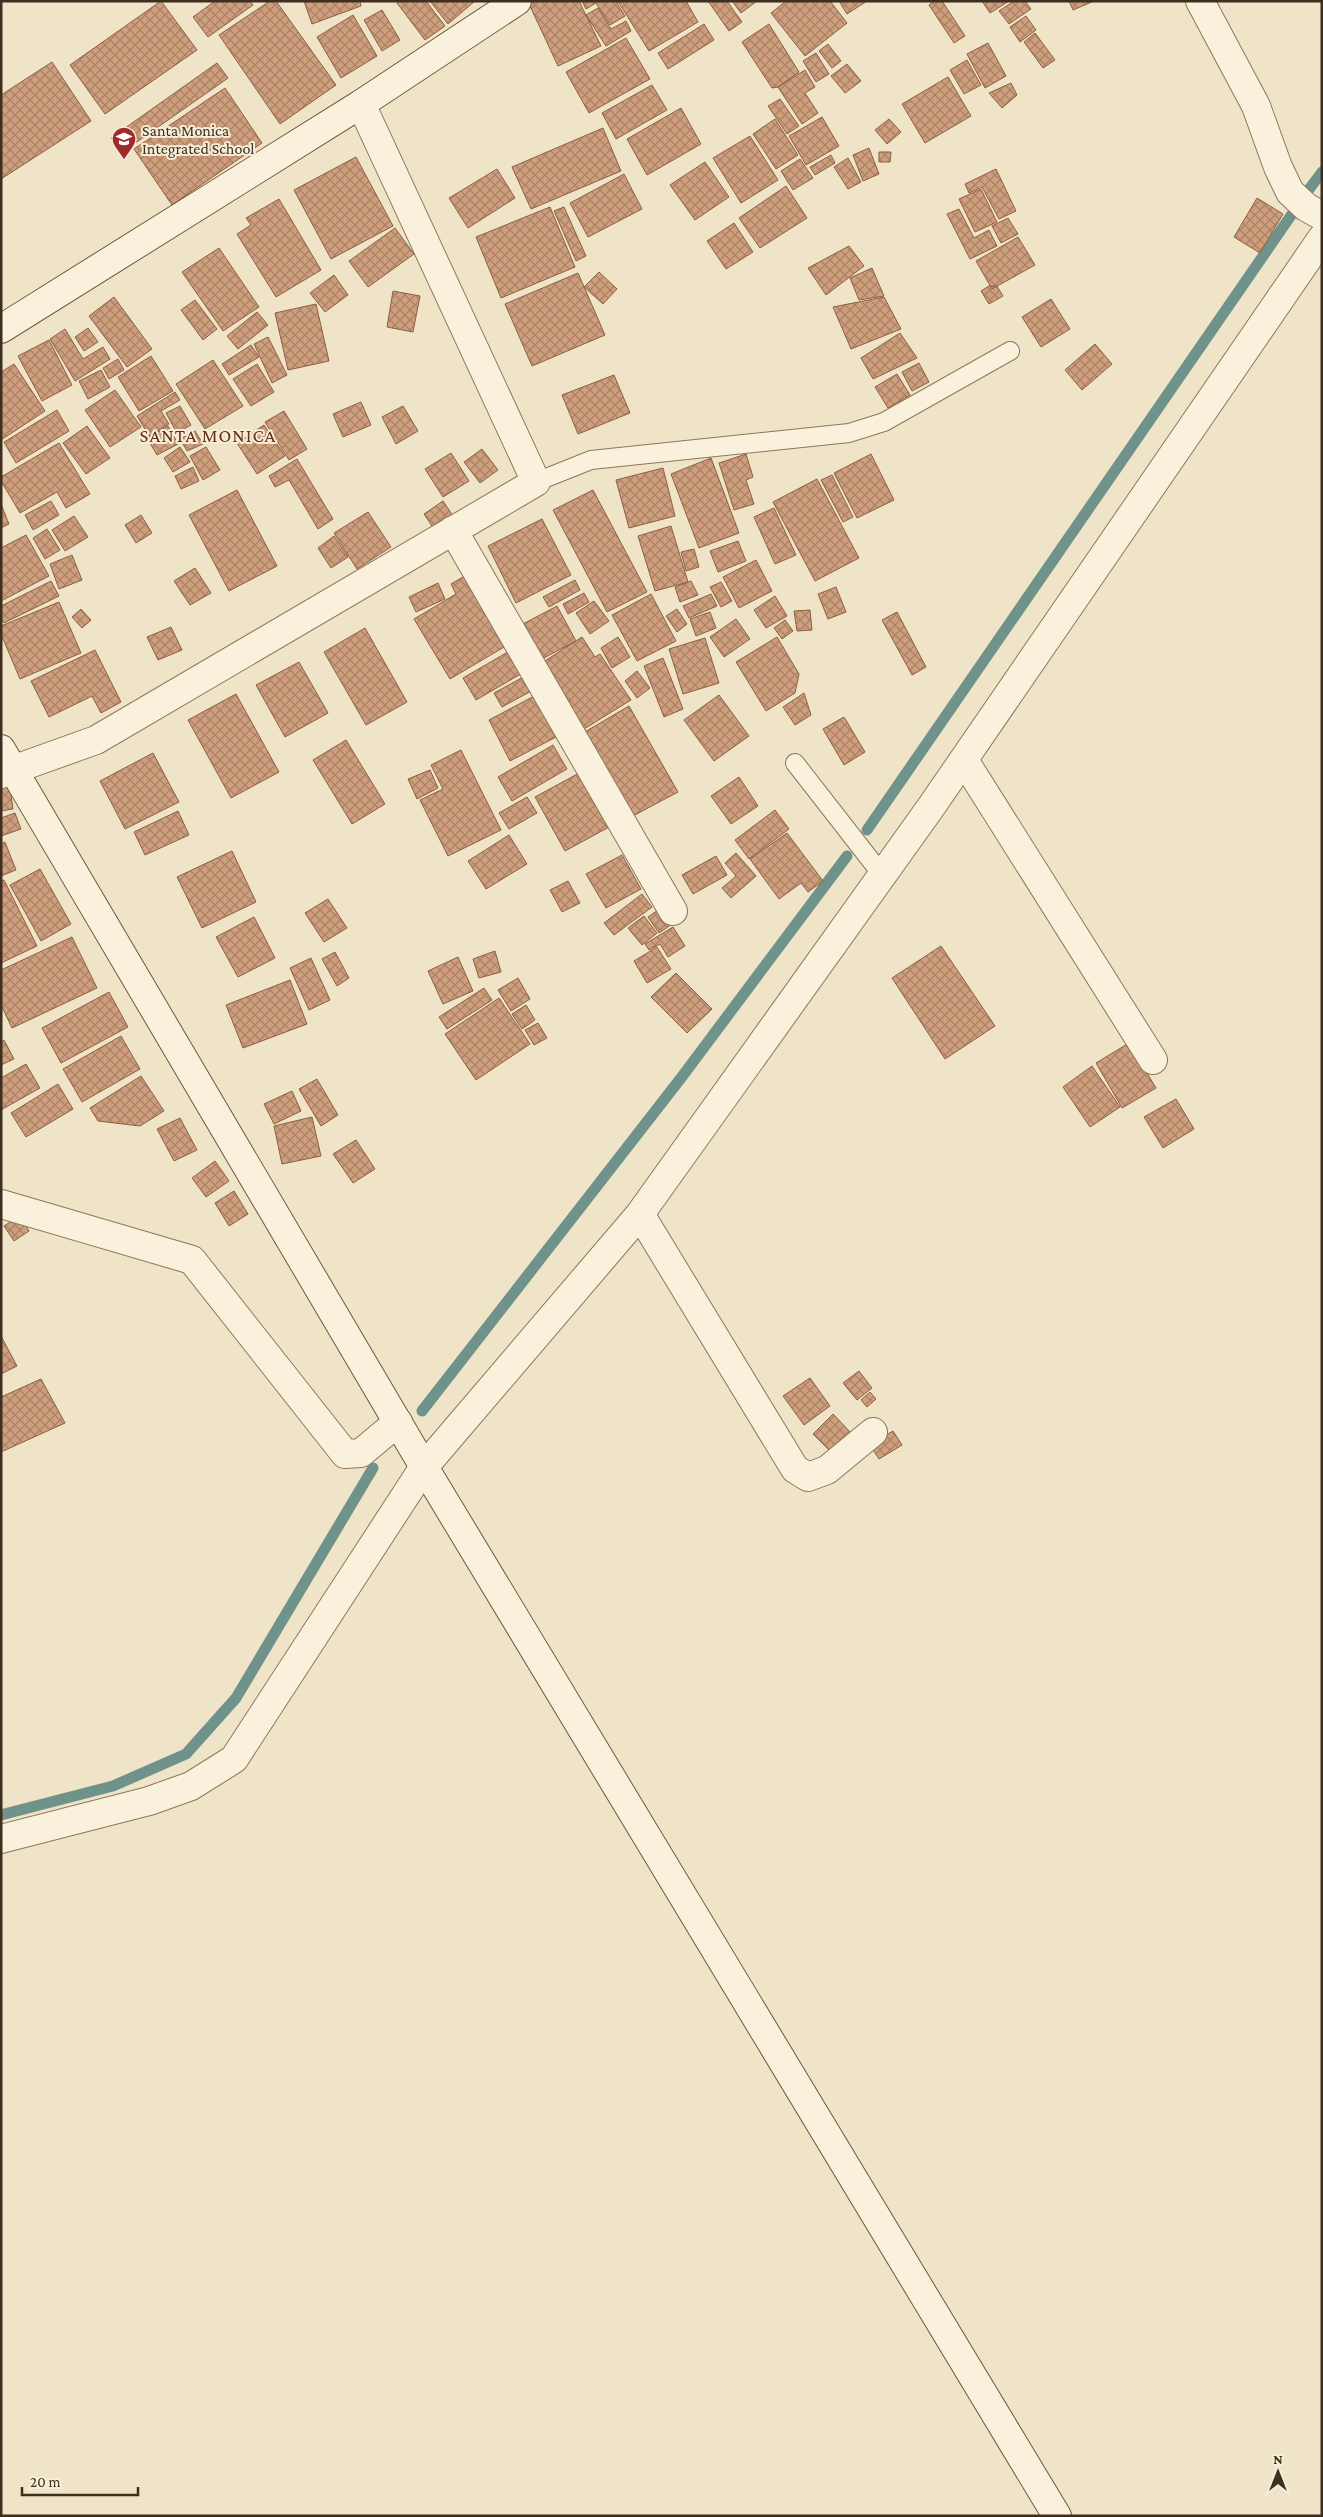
<svg xmlns="http://www.w3.org/2000/svg" width="1323" height="2517" font-family="'Crimson Pro',serif">
<style>
.lines{fill:none;stroke-linecap:round;stroke-linejoin:round}
.stream{stroke:#6f938a;stroke-width:11}
.building{fill:url(#building-cross-hatch);stroke:#8d5f41}
.service-casing{stroke:#8d765c;stroke-width:20}
.minor-casing{stroke:#8d765c;stroke-width:30}
.secondary-casing{stroke:#6f573f;stroke-width:30}
.service{stroke:#faf1dc;stroke-width:18}
.minor{stroke:#faf1dc;stroke-width:28}
.secondary{stroke:#faf1dc;stroke-width:28}
.labels{text-anchor:middle;dominant-baseline:central;stroke-width:4;stroke-linejoin:round;paint-order:stroke}
.poi-label{font-size:16px;fill:#3d2e20;stroke:#f7eed8;text-anchor:start}
.quarter-label{font-size:19px;letter-spacing:1px;fill:#6b2e1e;stroke:#f7eed8}
</style>
<defs>
<pattern id="building-cross-hatch" width="8" height="8" patternUnits="userSpaceOnUse" patternTransform="scale(1.25)"><rect width="8" height="8" fill="#cf9f7d"/><path d="M0 0l8 8M0 8l8-8" fill="none" stroke="#a98266"/></pattern>
</defs>
<rect width="100%" height="100%" fill="#f0e4c8"/>
<g class="lines">
<!-- stream -->
<path class="stream" d="M1307 192 1322 172
M867 830 1292 214
M422 1411 681 1078 847 856
M1 1815 113 1786 186 1754 236 1698 373 1468"/>
</g>
<!-- building -->
<path class="building" d="M161 1 197 50 105 114 70 65Z
M215 1H250L253 5 208 37 193 17Z
M270 1H276L336 85 280 124 219 35Z
M304 1H360L361 6 312 24Z
M400 1H426L445 26 425 40 397 3Z
M430 1H475L448 24Z
M535 1H579L601 46 558 66 529 4Z
M582 1H620L617 3 625 16 610 25 596 3 586 9Z
M622 1H686L698 22 649 51 619 3Z
M708 1H727L742 22 729 31Z
M732 1H757L741 13Z
M786 1H830L847 23 805 56 771 13Z
M839 1H867L847 14Z
M934 1H942L965 36 954 43 929 5Z
M982 1H1009L990 13Z
M1014 1H1025L1031 9 1009 24 999 11Z
M1069 1H1094L1073 10Z
M598 8 611 29 626 21 631 31 606 46 586 15Z
M382 10 400 40 382 51 364 20Z
M353 15 377 56 341 78 317 37Z
M1026 16 1036 30 1020 42 1010 27Z
M704 24 714 40 668 69 658 53Z
M769 24 799 72 778 87 772 88 742 42Z
M1035 33 1055 60 1043 68 1024 42Z
M626 38 650 79 589 113 566 72Z
M988 43 1006 76 985 88 967 54Z
M828 44 841 61 832 68 819 51Z
M816 53 829 74 816 82 803 61Z
M967 60 981 85 964 94 950 70Z
M52 62 91 121 1 179V95Z
M217 63 228 78 121 153 111 138Z
M847 64 861 81 845 93 831 76Z
M805 70 815 87 805 93 818 113 802 124 778 87Z
M948 77 971 116 925 143 902 104Z
M1011 83 1017 95 1002 108 989 93Z
M652 85 667 110 616 139 602 113Z
M225 88 262 143 172 205 134 149Z
M780 99 799 126 787 134 768 106Z
M681 108 701 144 647 175 627 139Z
M822 117 839 146 806 165 789 136Z
M775 119 798 155 776 169 753 134Z
M889 119 901 132 887 144 875 130Z
M603 128 621 171 531 209 512 167Z
M750 136 778 180 741 203 713 158Z
M869 148 879 174 863 181 853 155Z
M879 152H891L890 162H879Z
M831 155 835 163 815 175 810 167Z
M356 157 393 226 331 259 294 190Z
M848 158 861 182 848 189 834 167Z
M800 159 813 178 793 190 781 171Z
M705 162 729 197 695 220 670 185Z
M497 169 515 198 468 228 449 198Z
M996 169 1016 211 999 219 982 187 969 193 965 184Z
M624 174 642 209 588 237 570 203Z
M786 186 807 218 760 248 739 218Z
M981 189 997 222 975 232 959 199Z
M1257 198 1283 214 1260 253 1234 237Z
M279 199 321 270 276 297 237 234 251 225 246 218Z
M550 207 575 267 501 298 476 237Z
M564 207 586 256 576 261 554 211Z
M959 209 974 238 989 230 997 246 970 259 947 214Z
M1008 218 1018 234 1001 243 992 226Z
M734 223 753 252 726 269 707 241Z
M395 228 414 254 368 287 349 261Z
M1018 237 1035 265 992 289 976 261Z
M849 246 864 266 826 295 808 268Z
M219 248 259 307 223 331 182 272Z
M872 268 884 296 859 300 850 278Z
M599 272 617 289 603 304 584 287Z
M578 273 605 335 532 366 505 304Z
M334 275 348 295 325 312 310 293Z
M989 286H997L1003 296 989 304 981 291Z
M393 291 420 296 413 332 387 327Z
M114 297 152 349 127 367 89 316Z
M884 297 901 329 851 349 833 307Z
M1051 299 1070 329 1041 347 1022 317Z
M195 300 217 329 203 340 181 310Z
M316 304 329 361 288 370 275 313Z
M257 312 268 325 238 349 227 336Z
M88 328 98 342 84 351 75 337Z
M65 329 83 359 103 347 110 359 75 381 50 339Z
M900 333 917 358 873 379 861 358Z
M268 337 287 375 272 383 254 344Z
M49 340 72 385 42 401 18 356Z
M1095 344 1112 364 1082 390 1065 370Z
M251 345 259 357 229 375 222 364Z
M151 356 173 391 139 411 118 377Z
M118 359 124 370 109 379 103 368Z
M213 360 243 406 205 429 176 384Z
M919 363 929 382 912 391 902 372Z
M14 364 45 411 1 440V372Z
M257 364 274 392 251 406 233 379Z
M101 370 110 387 88 399 79 381Z
M897 374 910 395 888 408 875 387Z
M614 375 630 413 578 434 562 395Z
M115 390 141 427 110 447 85 410Z
M175 392 180 400 161 411 169 424 149 436 137 416Z
M361 402 371 425 343 437 333 414Z
M180 406 191 425 177 433 166 413Z
M403 406 418 431 396 444 382 417Z
M57 410 69 431 16 463 4 442Z
M284 411 307 449 289 460 265 422Z
M264 425 285 456 257 474 237 443Z
M87 426 110 458 86 474 63 443Z
M168 426 178 444 157 455 147 438Z
M195 431 203 444 187 451 180 439Z
M59 443 90 494 66 508 57 492 20 513 1 481V477Z
M180 447 190 462 173 472 164 458Z
M206 447 220 470 203 480 190 456Z
M482 449 498 470 480 483 464 462Z
M451 453 469 481 443 497 425 469Z
M746 454 753 477 746 480 754 504 734 510 719 463Z
M871 454 894 500 857 518 834 473Z
M711 458 739 533 699 548 671 474Z
M297 459 333 519 318 529 289 480 275 487 269 476Z
M193 467 199 481 181 489 175 476Z
M663 468 675 516 629 528 616 480Z
M832 475 853 517 843 522 821 480Z
M817 479 859 558 815 581 773 502Z
M237 490 277 566 229 591 189 515Z
M593 490 647 592 607 612 553 510Z
M51 501 59 515 33 530 25 515Z
M443 501 453 516 434 529 424 514Z
M1 504 9 524 1 528Z
M774 508 796 555 775 564 754 517Z
M368 512 391 547 357 569 334 533Z
M141 515 152 533 136 543 125 525Z
M74 516 88 537 65 551 52 530Z
M542 519 571 575 516 603 488 546Z
M671 526 688 582 655 591 638 536Z
M47 529 60 550 45 559 33 538Z
M26 535 49 576 1 601V548Z
M334 536 348 557 331 568 318 548Z
M738 541 746 561 718 572 710 551Z
M694 549 699 567 686 571 681 552Z
M72 555 82 580 59 589 50 564Z
M756 560 772 591 739 608 723 577Z
M195 568 211 593 190 605 174 581Z
M470 573 511 643 450 679 414 619 456 594 451 584Z
M575 580 580 590 549 607 543 597Z
M51 581 59 596 4 623 1 617V606Z
M691 581 698 595 680 602 675 587Z
M721 582 732 601 721 607 710 587Z
M438 583 445 599 416 612 409 597Z
M836 587 846 612 828 619 818 594Z
M584 593 589 602 568 614 563 604Z
M651 594 676 641 637 661 612 615Z
M711 594 717 606 689 618 683 606Z
M775 596 787 616 766 628 754 610Z
M594 601 609 621 590 634 576 613Z
M59 602 81 653 20 679 1 634V626Z
M557 606 576 641 542 659 523 624Z
M81 609 91 620 82 628 72 617Z
M677 609 687 624 677 632 666 616Z
M810 610 812 630 797 631 794 611Z
M710 612 716 628 696 636 690 619Z
M897 612 926 667 912 675 882 620Z
M736 619 750 639 724 657 710 637Z
M785 620 793 631 782 639 774 628Z
M171 627 182 650 158 660 147 637Z
M365 628 407 702 366 725 324 652Z
M582 637 595 657 600 654 631 700 576 734 534 668Z
M618 637 630 657 612 668 601 648Z
M777 637 799 674 795 693 766 711 736 662Z
M705 638 719 683 683 694 669 649Z
M513 649 526 671 476 700 463 678Z
M95 650 121 702 101 713 92 696 49 717 31 681Z
M663 658 683 709 664 717 644 666Z
M299 662 328 713 285 737 256 685Z
M637 671 650 688 637 698 625 681Z
M527 675 535 689 502 707 494 693Z
M804 693 811 715 795 725 783 707Z
M236 694 279 772 231 798 188 720Z
M538 694 560 735 510 761 489 720Z
M719 695 749 736 714 761 684 720Z
M629 706 678 792 631 817 583 733Z
M844 717 865 752 844 765 823 729Z
M346 740 385 804 352 824 313 760Z
M553 745 567 769 512 801 498 777Z
M461 750 501 830 448 856 420 800 443 789 431 765Z
M153 753 179 802 125 829 100 781Z
M430 770 438 788 417 799 408 779Z
M581 772 611 826 565 851 535 797Z
M739 777 758 806 731 824 711 796Z
M9 781 13 809 1 811V783Z
M527 797 537 813 509 829 499 813Z
M775 810 789 829 749 859 735 840Z
M178 811 189 835 145 855 134 832Z
M15 813 21 829 1 836V818Z
M787 833 823 881 808 892 801 883 779 899 750 859Z
M509 835 527 864 486 889 468 861Z
M5 842 16 870 1 876V844Z
M232 851 256 902 202 928 177 877Z
M736 853 756 876 731 898 722 888 736 876 725 863Z
M622 855 641 889 606 908 586 874Z
M716 856 727 875 693 894 682 875Z
M40 869 71 924 41 941 10 885Z
M4 880 37 946 1 963V881Z
M568 881 580 903 562 912 550 890Z
M642 894 652 907 614 935 604 923Z
M328 899 347 928 324 942 305 913Z
M661 908 672 924 659 933 648 917Z
M644 916 657 933 642 945 628 928Z
M254 917 275 958 238 977 216 937Z
M673 927 685 946 668 957 660 944 649 950 645 944Z
M72 937 97 988 12 1028 1 1005V970Z
M941 946 995 1026 945 1059 892 978Z
M657 947 671 969 647 983 634 961Z
M495 951 501 972 479 978 473 959Z
M335 952 349 978 337 986 322 959Z
M458 957 473 991 443 1004 428 971Z
M311 958 330 1000 309 1010 290 968Z
M676 973 712 1009 687 1033 651 997Z
M518 978 530 999 511 1011 498 990Z
M290 980 307 1024 243 1048 226 1005Z
M484 988 492 1000 447 1029 439 1017Z
M109 992 128 1027 61 1063 42 1028Z
M499 998 530 1044 476 1080 445 1034Z
M526 1005 535 1020 522 1029 512 1014Z
M538 1023 547 1038 534 1045 525 1030Z
M121 1036 140 1069 82 1102 63 1069Z
M4 1040 14 1059 1 1065V1042Z
M1129 1043 1156 1088 1122 1108 1096 1063Z
M26 1064 40 1088 1 1110V1078Z
M1092 1066 1120 1107 1090 1127 1063 1087Z
M141 1076 164 1111 140 1126 98 1121 90 1108Z
M317 1079 338 1115 321 1126 299 1089Z
M58 1084 73 1109 26 1137 11 1113Z
M292 1091 301 1111 274 1124 264 1104Z
M1176 1099 1194 1129 1163 1148 1144 1117Z
M312 1117 321 1156 282 1164 274 1126Z
M180 1118 197 1150 174 1161 157 1129Z
M356 1140 375 1169 353 1183 333 1154Z
M215 1161 229 1181 206 1197 192 1178Z
M234 1191 248 1214 229 1226 215 1203Z
M20 1216 29 1231 14 1241 4 1226Z
M1 1336 17 1366 1 1374Z
M859 1371 872 1388 857 1400 843 1383Z
M810 1378 830 1406 804 1425 783 1396Z
M41 1379 65 1423 1 1452V1397Z
M870 1392 876 1399 867 1407 861 1400Z
M833 1414 853 1435 833 1454 813 1434Z
M893 1431 902 1445 879 1459 870 1445Z"/>
<g class="lines">
<defs>
<path id="service" d="M536 482 591 460 849 433 884 422 1010 351
M795 763 883 876"/>
<path id="minor" d="M1200 1 1256 106 1278 167 1290 192 1306 207 1322 216
M453 530 673 911
M964 760 1153 1060
M1 774 96 740 536 482 361 104
M1 1204 192 1260 345 1454 361 1453 398 1422
M640 1214 795 1469 808 1477 827 1470 873 1432
M1 1839 149 1801 191 1786 234 1759 424 1467 640 1214 931 807 1322 238"/>
<path id="secondary" d="M1 329 361 104 517 1
M1 749 424 1467 1057 2516"/>
</defs>
<!-- service casing -->
<use href="#service" class="service-casing"/>
<!-- minor casing -->
<use href="#minor" class="minor-casing"/>
<!-- secondary casing -->
<use href="#secondary" class="secondary-casing"/>
<!-- service -->
<use href="#service" class="service"/>
<!-- minor -->
<use href="#minor" class="minor"/>
<!-- secondary -->
<use href="#secondary" class="secondary"/>
</g>
<!-- icons -->
<defs>
<symbol id="school-pin" viewBox="-11 -11 22 30"><path d="M0 17L-7.5 6A9.5 9.5 0 1 1 7.5 6Z" fill="#9e2a2b" stroke="#f7eed8"/><path d="M0-5L7-2L0 1L-7-2ZM-4 1L0 2.5L4 1V4Q0 6-4 4Z" fill="#fff"/></symbol>
</defs>
<g fill-rule="evenodd">
<use href="#school-pin" x="110" y="125" width="28" height="38"/>
</g>
<g class="labels">
<!-- poi labels -->
<g class="poi-label">
<text x="142" y="130">Santa Monica<tspan x="142" dy="18">Integrated School</tspan></text>
</g>
<!-- quarter labels -->
<g class="quarter-label">
<text x="208" y="435">SANTA MONICA</text>
</g>
</g>
<!-- border -->
<rect width="1323" height="2517" fill="none" stroke="#3d2e20" stroke-width="5"/>
<!-- north arrow -->
<g transform="translate(1278 2472)" stroke="#f7eed8" stroke-width="4" paint-order="stroke">
<path d="M0-4L9 19L0 12L-9 19Z" fill="#3d2e20"/>
<text y="-8" font-size="14" font-weight="bold" text-anchor="middle" fill="#3d2e20">N</text>
</g>
<!-- scale -->
<path d="M22 2487v8h116v-8" fill="none" stroke="#3d2e20" stroke-width="2.5"/>
<text x="30" y="2487" font-size="15" fill="#3d2e20" stroke="#f7eed8" stroke-width="4" paint-order="stroke">20 m</text>
</svg>
